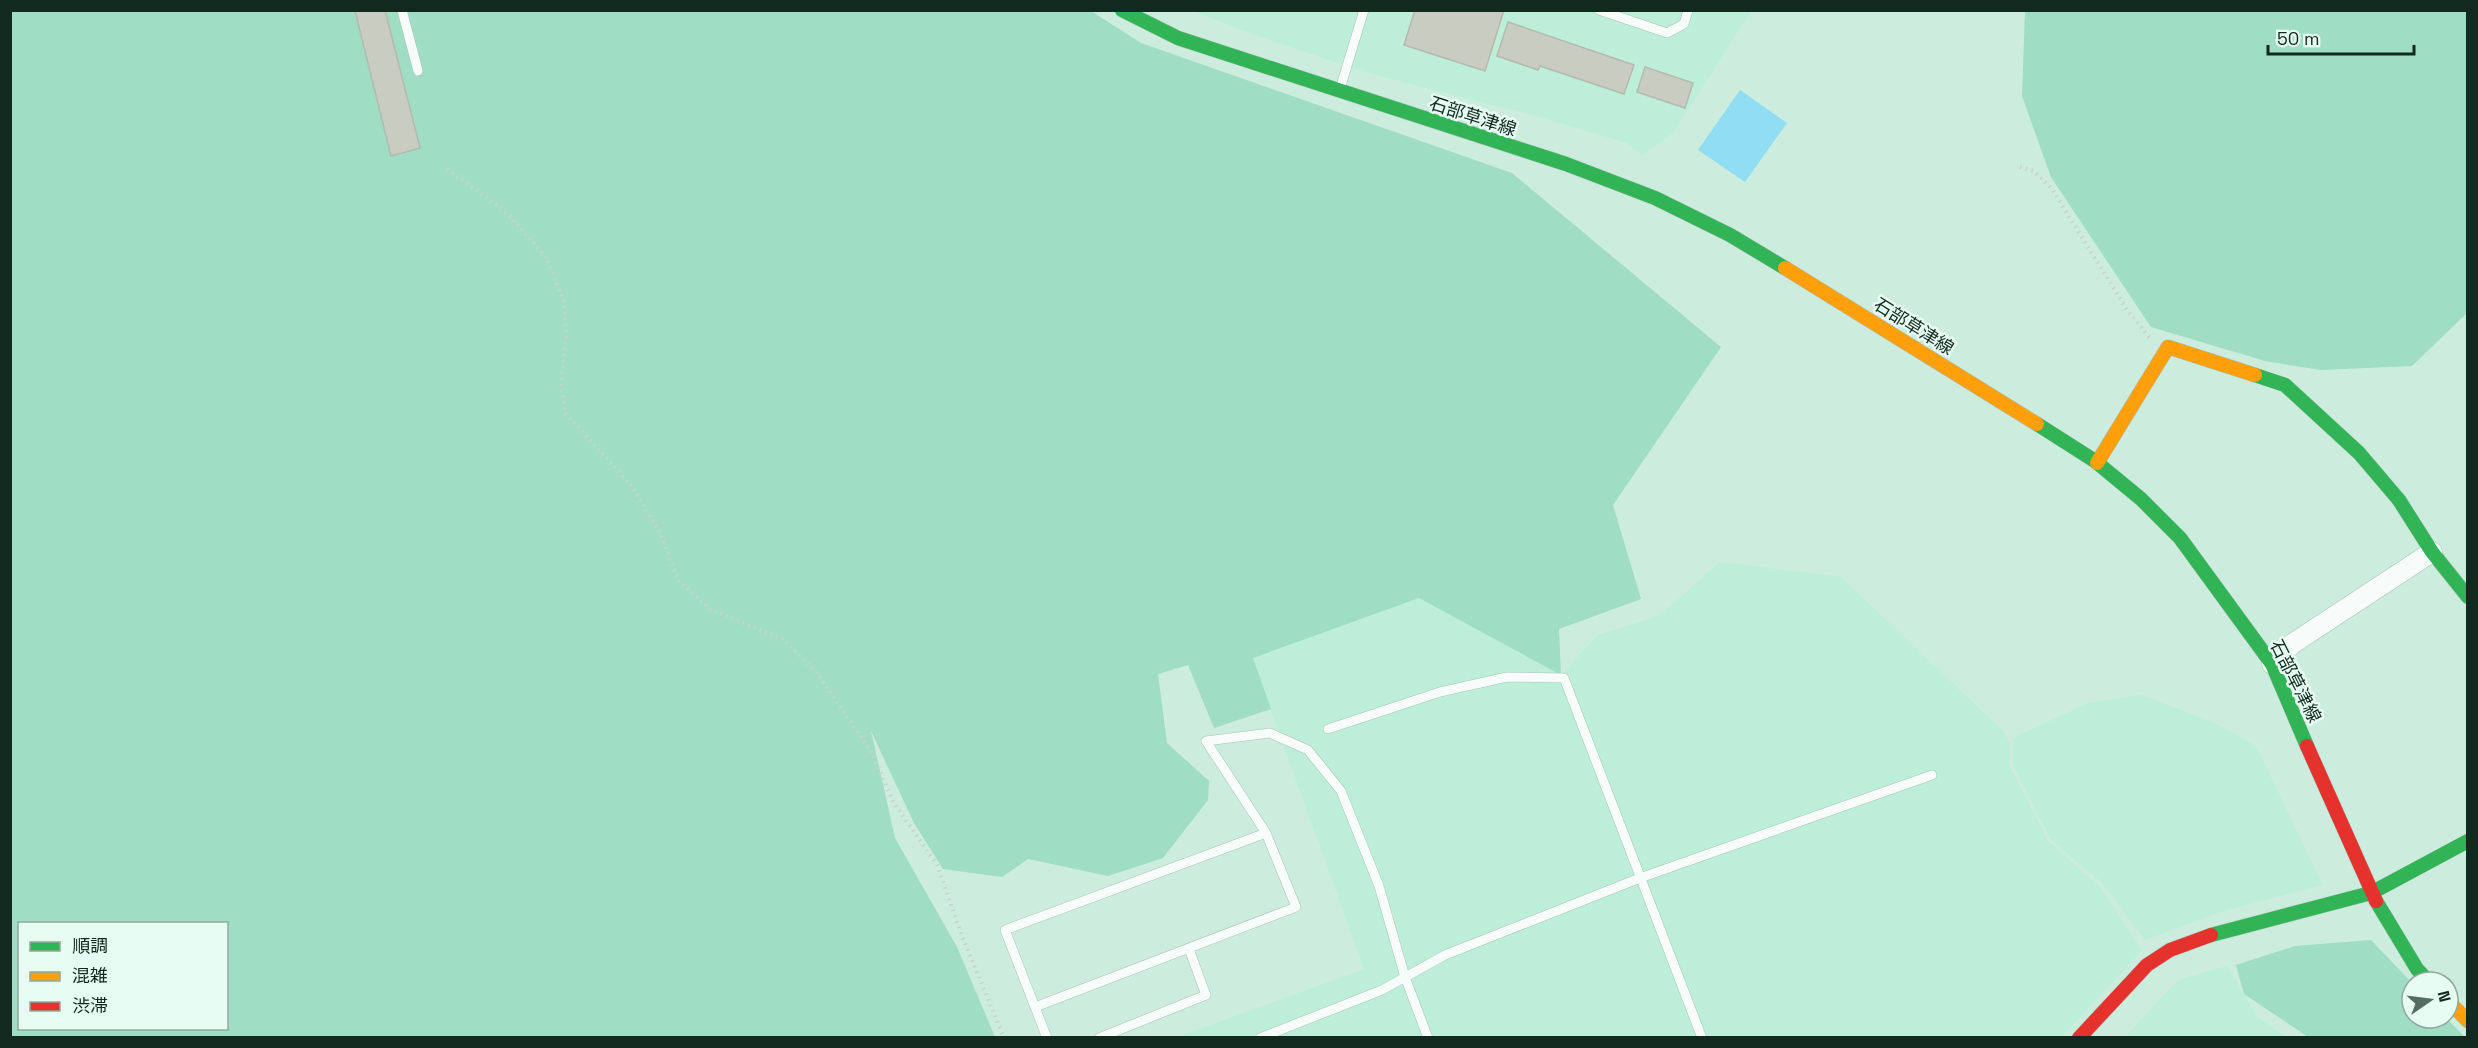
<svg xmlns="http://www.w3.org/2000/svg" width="2478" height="1048" font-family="'Space Grotesk','Noto Sans JP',sans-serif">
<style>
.built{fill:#bceed8}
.green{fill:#9fddc4;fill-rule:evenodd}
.water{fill:#91ddf4}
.building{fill:#c8ccc1;stroke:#b5bab0;stroke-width:1.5}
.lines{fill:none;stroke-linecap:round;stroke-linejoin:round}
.lane-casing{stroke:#aac3b9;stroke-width:10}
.street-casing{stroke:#aac3b9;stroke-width:21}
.fast-casing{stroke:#aac3b9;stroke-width:15}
.slow-casing{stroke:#aac3b9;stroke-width:15}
.jam-casing{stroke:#aac3b9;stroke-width:15}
.path{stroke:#c9d2ce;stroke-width:4;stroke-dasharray:1.5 4.5;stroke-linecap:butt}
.lane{stroke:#f7fcfa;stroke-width:9}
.street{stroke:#f7fcfa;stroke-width:20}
.fast{stroke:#30b455;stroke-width:14}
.slow{stroke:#ff9f0a;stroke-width:14}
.jam{stroke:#e5322d;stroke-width:14}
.labels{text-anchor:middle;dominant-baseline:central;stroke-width:5;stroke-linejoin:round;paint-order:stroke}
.street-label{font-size:18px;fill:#122920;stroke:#e7fdf3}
</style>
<rect width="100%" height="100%" fill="#ccecde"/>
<!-- built -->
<path class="built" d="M1193 11H1751L1673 133 1642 155 1627 143 1536 116 1365 72 1261 37Z
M1720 562 1841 577 2004 732 2010 743 2009 765 2048 841 2101 888 2142 951 2061 1037 1175 1038 1364 969 1252 658 1419 598 1561 675 1598 635 1659 616Z
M2142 695 2215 723 2256 746 2323 885 2223 911 2145 940 2102 883 2051 840 2013 765V738L2088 703Z
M2227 966 2256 1016 2286 1037H2125L2178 980Z"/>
<!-- green -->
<path class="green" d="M10 11H1091L1141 43 1512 173 1721 347 1613 505 1641 599 1559 629 1561 675 1419 598 1253 658 1271 709 1214 728 1188 665 1158 674 1167 743 1209 781 1208 800 1163 858 1108 876 1028 859 1002 877 943 869 914 823 871 731 895 838 957 947 995 1037H11ZM20 924H226V1028H20Z
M2025 11H2467V313L2412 366 2320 370 2265 361 2151 327 2051 177 2022 96Z
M2371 940 2412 983V1018H2446L2465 1037H2308L2244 994 2236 965 2295 946Z"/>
<!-- water -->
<path class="water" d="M1740 90 1787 123 1745 182 1698 150Z"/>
<!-- building -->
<path class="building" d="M385 10 420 148 391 156 355 11Z
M1415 10H1504L1485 71 1404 45Z
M1508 22 1634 65 1624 94 1540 66 1538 70 1497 56Z
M1645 67 1693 83 1685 108 1637 92Z"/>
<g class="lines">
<defs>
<path id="lane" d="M402 10 418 71
M1599 10 1667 33 1684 24 1688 10
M1340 89 1364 10
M1328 729 1440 692 1507 677 1564 678 1702 1038
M1035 1007 1296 907 1266 833 1206 741 1270 733 1308 750 1341 791 1379 886 1405 977 1428 1038
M1047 1038 1005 930 1266 833
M1099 1038 1206 995 1189 949
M1260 1038 1382 990 1445 955 1640 878 1932 775"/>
<path id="street" d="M2272 664 2292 644 2432 552"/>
<path id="fast" d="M1122 10 1178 38 1566 164 1655 198 1730 235 1785 268
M2255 375 2285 385 2359 453 2399 500 2432 552 2468 597
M2037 424 2095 461 2141 499 2180 538 2272 664 2307 746
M2376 901 2417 969 2429 982
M2211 935 2371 893 2468 841"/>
<path id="slow" d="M1785 268 2037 424
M2097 463 2168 347 2255 375
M2448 1001 2468 1021"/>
<path id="jam" d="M2307 746 2376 901
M2079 1038 2147 965 2170 950 2211 935"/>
</defs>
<!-- lane casing -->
<use href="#lane" class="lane-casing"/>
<!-- street casing -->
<use href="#street" class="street-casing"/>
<!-- fast casing -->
<use href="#fast" class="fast-casing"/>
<!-- slow casing -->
<use href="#slow" class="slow-casing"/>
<!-- jam casing -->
<use href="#jam" class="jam-casing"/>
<!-- path -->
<path class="path" d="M2020 167 2034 171 2052 189 2127 310 2150 338
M447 169 507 213 547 258 564 302 566 337 561 387 566 414 631 485 660 533 678 580 710 609 784 640 817 673 872 753 894 803 937 865 963 938 1004 1038"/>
<!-- lane -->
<use href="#lane" class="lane"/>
<!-- street -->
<use href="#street" class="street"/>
<!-- fast -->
<use href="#fast" class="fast"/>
<!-- slow -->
<use href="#slow" class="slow"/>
<!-- jam -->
<use href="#jam" class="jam"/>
</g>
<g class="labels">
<!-- street labels -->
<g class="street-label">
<text transform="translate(1473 116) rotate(18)">石部草津線</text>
<text transform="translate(1914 326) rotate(32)">石部草津線</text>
<text transform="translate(2296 681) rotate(63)">石部草津線</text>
</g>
</g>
<!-- border -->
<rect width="2478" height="1048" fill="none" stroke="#122920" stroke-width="24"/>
<!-- legend -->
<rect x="18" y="922" width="210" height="108" fill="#e7fdf3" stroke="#92a89f" stroke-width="1.5"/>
<rect x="30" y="942" width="30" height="9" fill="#30b455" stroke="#92a89f" stroke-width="1.5"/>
<text x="72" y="952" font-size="18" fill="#122920">順調</text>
<rect x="30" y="972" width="30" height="9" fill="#ff9f0a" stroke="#92a89f" stroke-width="1.5"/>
<text x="72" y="982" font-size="18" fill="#122920">混雑</text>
<rect x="30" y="1002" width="30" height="9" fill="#e5322d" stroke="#92a89f" stroke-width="1.5"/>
<text x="72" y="1012" font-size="18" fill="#122920">渋滞</text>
<!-- north arrow -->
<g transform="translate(2430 1000) rotate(76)"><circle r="28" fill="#e7fdf3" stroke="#92a89f" stroke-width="1.5"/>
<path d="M0-4.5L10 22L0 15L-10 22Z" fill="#536d62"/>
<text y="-9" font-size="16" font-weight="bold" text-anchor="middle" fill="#122920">N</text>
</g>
<!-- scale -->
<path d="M2268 45v9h146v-9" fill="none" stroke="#122920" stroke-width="3"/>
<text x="2277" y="45" font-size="18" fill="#122920" stroke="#e7fdf3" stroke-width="4.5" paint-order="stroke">50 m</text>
</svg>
